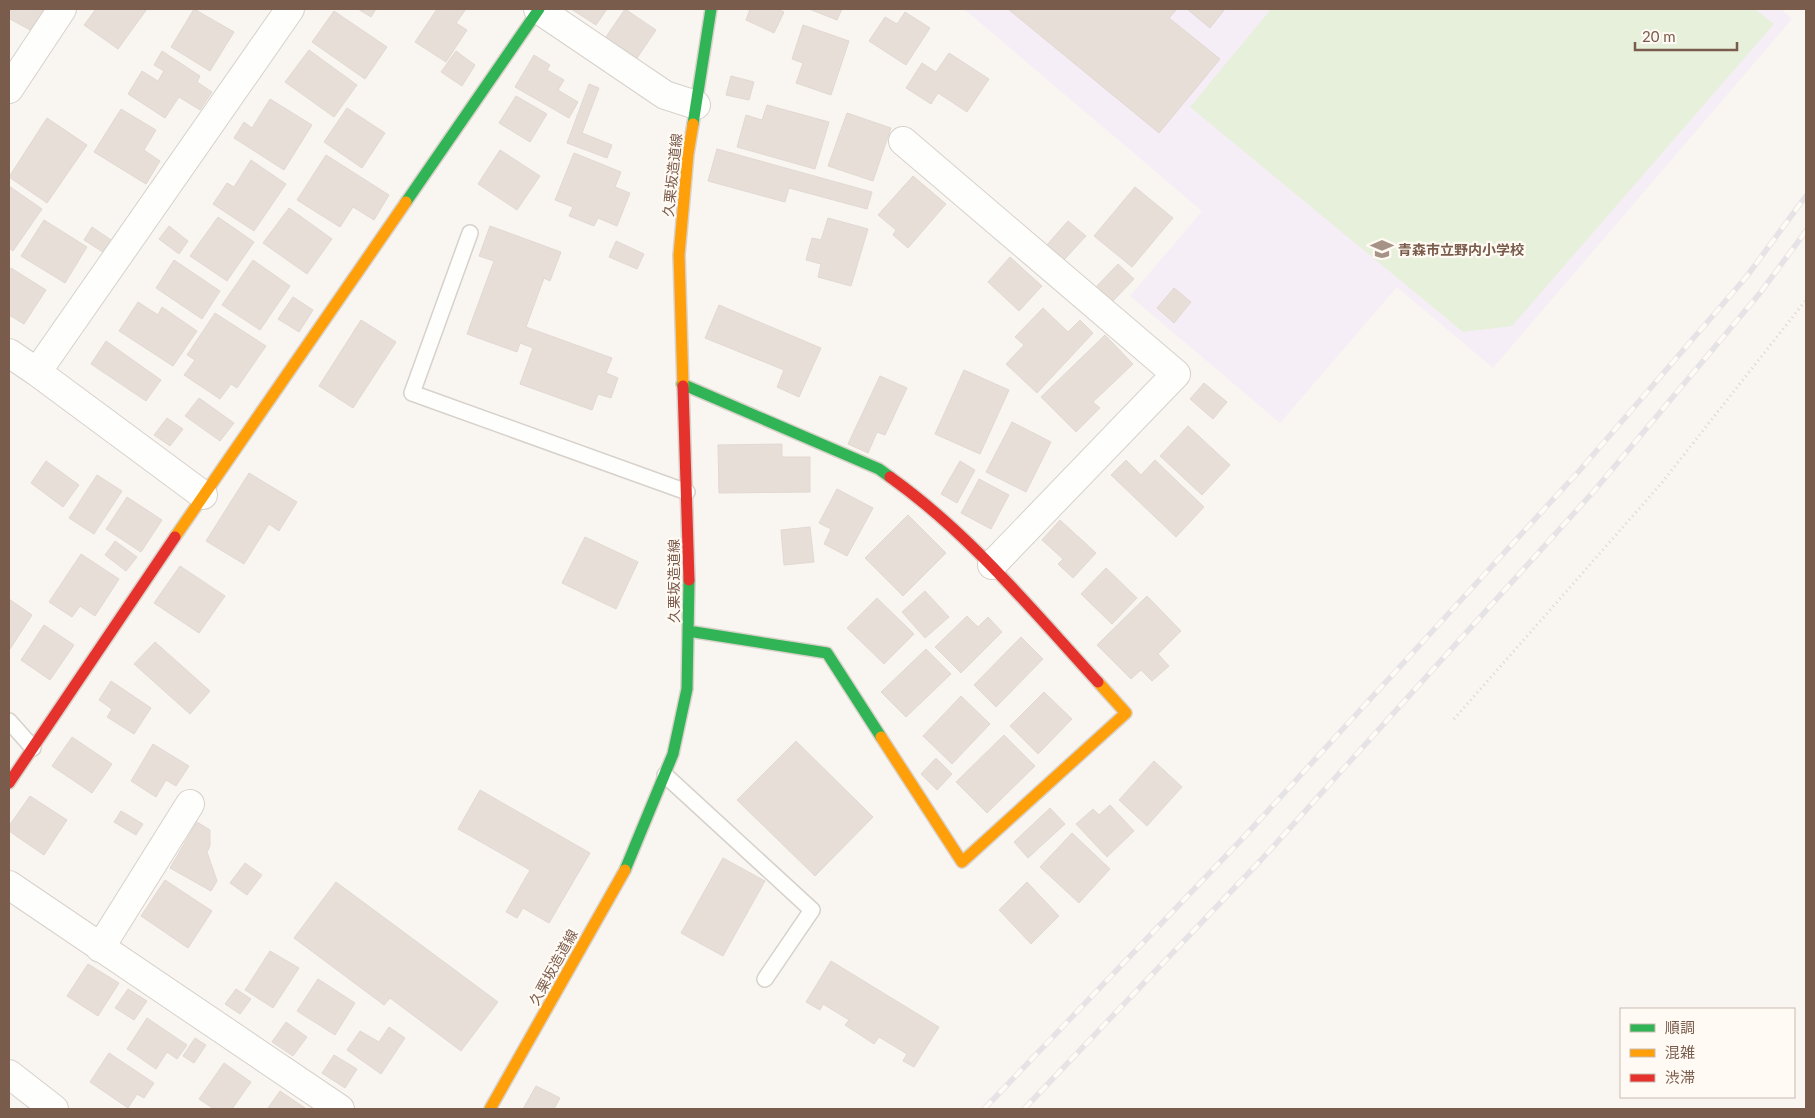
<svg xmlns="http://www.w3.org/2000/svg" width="1815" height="1118" font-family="Lato,'Noto Sans JP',sans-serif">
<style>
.education{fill:#f6eef6}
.green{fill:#e7f0db}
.building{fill:#e6ded7;stroke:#e2d8d2}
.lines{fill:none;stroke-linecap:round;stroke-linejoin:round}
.lane-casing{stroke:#d7d1cb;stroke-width:18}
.street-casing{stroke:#d7d1cb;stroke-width:30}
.fast-casing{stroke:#d9d2cb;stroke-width:14}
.slow-casing{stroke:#d9d2cb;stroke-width:14}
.jam-casing{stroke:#d9d2cb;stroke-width:14}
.path{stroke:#dcd5d0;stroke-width:3;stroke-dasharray:1 4;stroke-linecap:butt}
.lane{stroke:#fefefd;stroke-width:15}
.street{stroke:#fefefd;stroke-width:28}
.fast{stroke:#30b455;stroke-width:11}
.slow{stroke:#ff9f0a;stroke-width:11}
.jam{stroke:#e5322d;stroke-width:11}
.rail-casing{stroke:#e6e3e7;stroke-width:5.5}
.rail{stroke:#fffaf3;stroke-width:4;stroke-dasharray:11;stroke-linecap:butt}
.labels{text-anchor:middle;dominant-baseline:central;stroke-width:4.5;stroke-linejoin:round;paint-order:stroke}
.street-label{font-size:14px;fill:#7a5c4d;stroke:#fffaf3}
.poi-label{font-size:14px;font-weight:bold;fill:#7a5c4d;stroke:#fffaf3;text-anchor:start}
</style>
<rect width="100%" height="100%" fill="#f9f5f0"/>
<!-- education -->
<path class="education" d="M964 9H1781L1792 19 1493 368 1397 287 1280 423 1130 296 1202 211Z"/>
<!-- green -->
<path class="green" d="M1271 9H1755L1774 24 1512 326 1463 332 1190 107Z"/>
<!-- building -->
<path class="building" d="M9 9H44L30 30 10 19 9 20Z
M96 9H147L118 49 84 25Z
M194 9 234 32 210 71 171 47Z
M358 9H376L371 17Z
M437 9H466L456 23 467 30 446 62 415 42Z
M571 9H607L596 25Z
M625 9 656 30 635 61 604 40Z
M750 9H777L784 12 774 33 746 20Z
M809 9H842L837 20Z
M1008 9H1177L1169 18 1220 59 1159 133Z
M1187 9H1225L1210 28Z
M334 11 387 47 365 79 312 42Z
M905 12 930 28 906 65 869 41 885 17 897 24Z
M803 25 849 41 831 95 796 83 803 63 792 59Z
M309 50 357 85 334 117 285 82Z
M162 51 200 76 197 82 212 92 200 110 179 97 165 118 128 94 142 71 158 81 164 71 154 65Z
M456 51 475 65 462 86 441 72Z
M949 53 989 79 967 112 938 93 931 104 906 88 922 63 936 72Z
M534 55 550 65 547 70 564 80 558 90 578 102 569 118 515 87Z
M731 76 754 82 749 100 726 95Z
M589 84 599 88 582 133 612 145 607 158 567 143Z
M516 96 547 114 530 142 499 123Z
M270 99 312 125 284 170 234 138 244 122 252 128Z
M767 105 829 122 815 169 737 147 746 115 762 120Z
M347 108 385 133 362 168 324 142Z
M121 109 156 130 144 150 160 161 146 184 94 152Z
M847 113 891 128 873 181 828 166Z
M47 118 87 145 47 203 9 177Z
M717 149 872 192 867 209 789 188 785 202 708 181Z
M500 150 540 176 517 210 478 184Z
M574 153 621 172 615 187 630 193 617 226 598 218 594 226 569 216 573 207 555 200Z
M326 155 389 195 374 220 353 207 340 227 297 200Z
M251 160 286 184 254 231 213 204 227 183 234 187Z
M913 176 946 204 908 248 893 235 896 230 878 215Z
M9 186 42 209 13 251 9 248Z
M1135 187 1173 218 1132 267 1094 236Z
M289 208 332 239 307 274 263 243Z
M218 217 254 242 227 281 190 256Z
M828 218 868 229 851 286 818 277 821 264 806 260 812 238 821 240Z
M44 220 87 247 65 283 21 256Z
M1068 221 1086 236 1063 261 1046 246Z
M169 226 188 241 179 254 159 239Z
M490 226 561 252 550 281 544 278 526 327 612 358 606 373 618 378 611 398 598 394 592 410 520 384 533 348 520 343 517 352 467 334 494 261 479 256Z
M92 227 114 242 106 254 84 240Z
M616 241 644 254 637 269 609 257Z
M1010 257 1042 286 1019 311 988 282Z
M174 260 220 291 202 319 156 288Z
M253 260 290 286 260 330 222 305Z
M1118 264 1134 279 1111 303 1095 288Z
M11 268 46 290 24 324 9 315V271Z
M1174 288 1191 302 1174 323 1157 308Z
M293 297 313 310 299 332 278 319Z
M138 302 158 315 162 307 197 331 173 366 119 331Z
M719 305 821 348 799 397 777 387 784 370 705 338Z
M1043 308 1068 332 1080 320 1093 333 1037 393 1006 364 1024 345 1015 337Z
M215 313 266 346 237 388 231 384 220 399 184 375 195 360 187 355Z
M361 320 396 342 353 408 319 386Z
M1105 335 1133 364 1093 402 1100 408 1076 432 1041 397Z
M106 341 161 380 146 401 91 364Z
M964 370 1009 390 980 454 935 434Z
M880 376 907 388 885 435 877 432 868 453 848 444Z
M1204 383 1227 402 1213 419 1190 399Z
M199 398 234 423 220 441 185 416Z
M167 418 183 429 170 446 154 435Z
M1012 422 1051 442 1026 492 986 472Z
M1188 426 1230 465 1202 495 1160 456Z
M782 444V457H810V492L719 493 718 445Z
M1126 460 1141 475 1155 460 1204 507 1176 537 1111 475Z
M46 461 79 485 63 507 31 483Z
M960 461 975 470 957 503 941 494Z
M249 473 297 502 279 531 269 524 244 564 206 541Z
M97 475 122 491 94 534 69 518Z
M979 479 1009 495 991 529 961 513Z
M837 489 873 508 847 556 824 544 831 529 819 523Z
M127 497 162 520 141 552 106 529Z
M908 515 946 553 903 596 865 558Z
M1060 520 1096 553 1073 578 1058 564 1063 559 1042 540Z
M810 527 814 562 784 565 781 530Z
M585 537 638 562 616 609 562 583Z
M115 541 137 557 126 571 105 555Z
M81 554 119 579 95 616 80 606 72 617 49 602Z
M180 566 225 596 199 633 154 603Z
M1106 568 1137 598 1112 624 1081 594Z
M925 591 949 617 925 638 902 612Z
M1147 596 1181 631 1158 654 1169 666 1152 681 1141 670 1131 679 1097 645Z
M877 598 914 634 884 664 847 628Z
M9 599 32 615 10 649 9 648Z
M967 616 978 627 988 617 1002 632 961 673 935 647Z
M44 625 74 645 50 680 21 660Z
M1021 637 1043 659 996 707 974 685Z
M155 642 210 691 190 714 134 664Z
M926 649 951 674 906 717 881 692Z
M111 681 151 708 134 734 107 717 112 709 99 700Z
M1044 692 1072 719 1038 754 1010 726Z
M961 696 990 724 952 764 923 736Z
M1004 735 1035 766 987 813 956 782Z
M72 737 112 764 92 793 52 766Z
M796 741 873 817 815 876 737 800Z
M153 744 189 766 176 786 166 780 156 797 131 781Z
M936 758 952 774 937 790 921 774Z
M1154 761 1182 787 1147 826 1119 800Z
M480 790 590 853 549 923 523 908 517 918 506 912 530 870 458 829Z
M30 796 67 820 44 855 9 831V826Z
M1110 805 1134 831 1107 857 1076 824 1093 809 1099 815Z
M1050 808 1065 824 1028 858 1014 842Z
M121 811 143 824 136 835 114 822Z
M197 822 210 830V846L207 852 217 881 211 891 170 868Z
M1072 833 1110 869 1079 903 1040 867Z
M723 858 765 881 723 956 681 933Z
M245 863 262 875 247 895 230 883Z
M165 880 212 911 188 948 141 916Z
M336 882 498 1002 461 1051 390 998 384 1005 294 938Z
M1027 882 1059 916 1031 944 999 910Z
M270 951 299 968 273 1008 245 990Z
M831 961 939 1027 914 1067 903 1061 907 1054 879 1037 874 1044 845 1025 849 1020 823 1004 820 1010 806 1002Z
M88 964 119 983 98 1016 67 996Z
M318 979 355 1003 335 1035 297 1011Z
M128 989 147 1001 134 1020 115 1008Z
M236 989 251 999 240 1014 225 1004Z
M147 1018 187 1045 177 1059 167 1052 156 1069 127 1049Z
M286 1022 307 1037 293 1056 272 1042Z
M389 1027 405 1038 381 1074 347 1050 360 1031 379 1042Z
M195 1038 206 1045 194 1063 183 1056Z
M109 1053 154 1083 144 1098 137 1094 128 1108 90 1082Z
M334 1055 357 1069 345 1088 322 1073Z
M224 1063 251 1082 232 1109H214L199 1099Z
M536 1086 560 1098 554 1109H523Z
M280 1091 305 1108 304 1109H270L268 1108Z"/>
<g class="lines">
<defs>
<path id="lane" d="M470 233 412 393 687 492
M9 721 33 748
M665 775 812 910 765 979"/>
<path id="street" d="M538 9 665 95 696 105
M9 89 62 9
M903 141 1176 374 992 565
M9 353 37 372 203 495
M37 372 290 9
M9 885 340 1109
M100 948 190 804
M9 1074 54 1109"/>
<path id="fast" d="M693 124 711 9
M406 202 539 9
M682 384 879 469 890 477
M688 631 827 653 881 737
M625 870 673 754 687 689 689 580"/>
<path id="slow" d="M683 386 679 255 688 154 693 124
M175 537 406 202
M881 737 962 862 1126 713 1098 682
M490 1109 625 870"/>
<path id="jam" d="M683 386 689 580
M890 477C970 534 1032 610 1098 682
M9 783 175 537"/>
</defs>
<!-- lane casing -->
<use href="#lane" class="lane-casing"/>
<!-- street casing -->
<use href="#street" class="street-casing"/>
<!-- fast casing -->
<use href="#fast" class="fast-casing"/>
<!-- slow casing -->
<use href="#slow" class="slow-casing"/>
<!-- jam casing -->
<use href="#jam" class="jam-casing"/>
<!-- path -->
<path class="path" d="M1454 719 1660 485 1806 300"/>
<!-- lane -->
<use href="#lane" class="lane"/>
<!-- street -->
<use href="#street" class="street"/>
<!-- fast -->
<use href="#fast" class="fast"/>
<!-- slow -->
<use href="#slow" class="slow"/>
<!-- jam -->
<use href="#jam" class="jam"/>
<defs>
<path id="rail" d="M984 1109 1243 838 1580 470 1747 276 1806 196
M1024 1109 1261 860 1594 491 1760 293 1806 231"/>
</defs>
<!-- rail casing -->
<use href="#rail" class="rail-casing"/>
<!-- rail -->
<use href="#rail" class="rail"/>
</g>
<!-- icons -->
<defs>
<symbol id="school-bare" viewBox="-9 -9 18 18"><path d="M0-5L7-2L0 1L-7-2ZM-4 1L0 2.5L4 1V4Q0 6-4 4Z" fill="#a69286" stroke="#fffaf3" stroke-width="2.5" paint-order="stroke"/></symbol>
</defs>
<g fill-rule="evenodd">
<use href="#school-bare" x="1366" y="233" width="32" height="32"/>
</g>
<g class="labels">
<!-- street labels -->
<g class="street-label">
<text transform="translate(672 175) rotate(-84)">久栗坂造道線</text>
<text transform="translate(673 581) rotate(-90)">久栗坂造道線</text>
<text transform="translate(553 967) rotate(-61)">久栗坂造道線</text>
</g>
<!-- poi labels -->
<g class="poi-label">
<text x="1398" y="249">青森市立野内小学校</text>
</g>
</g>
<!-- border -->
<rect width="1815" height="1118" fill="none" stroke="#7a5c4d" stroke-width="20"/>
<!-- legend -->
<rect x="1620" y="1008" width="175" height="90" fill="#fffaf3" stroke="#cabbb1"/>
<rect x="1630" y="1024" width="25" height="8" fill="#30b455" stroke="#cabbb1"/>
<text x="1665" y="1033" font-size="15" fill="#7a5c4d">順調</text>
<rect x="1630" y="1049" width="25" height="8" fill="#ff9f0a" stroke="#cabbb1"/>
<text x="1665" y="1058" font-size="15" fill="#7a5c4d">混雑</text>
<rect x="1630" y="1074" width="25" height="8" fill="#e5322d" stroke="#cabbb1"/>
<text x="1665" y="1083" font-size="15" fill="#7a5c4d">渋滞</text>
<!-- scale -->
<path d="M1635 42v8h102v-8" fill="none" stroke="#7a5c4d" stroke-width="2.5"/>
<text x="1642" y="42" font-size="15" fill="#7a5c4d" stroke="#fffaf3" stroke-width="4" paint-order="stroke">20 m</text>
</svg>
